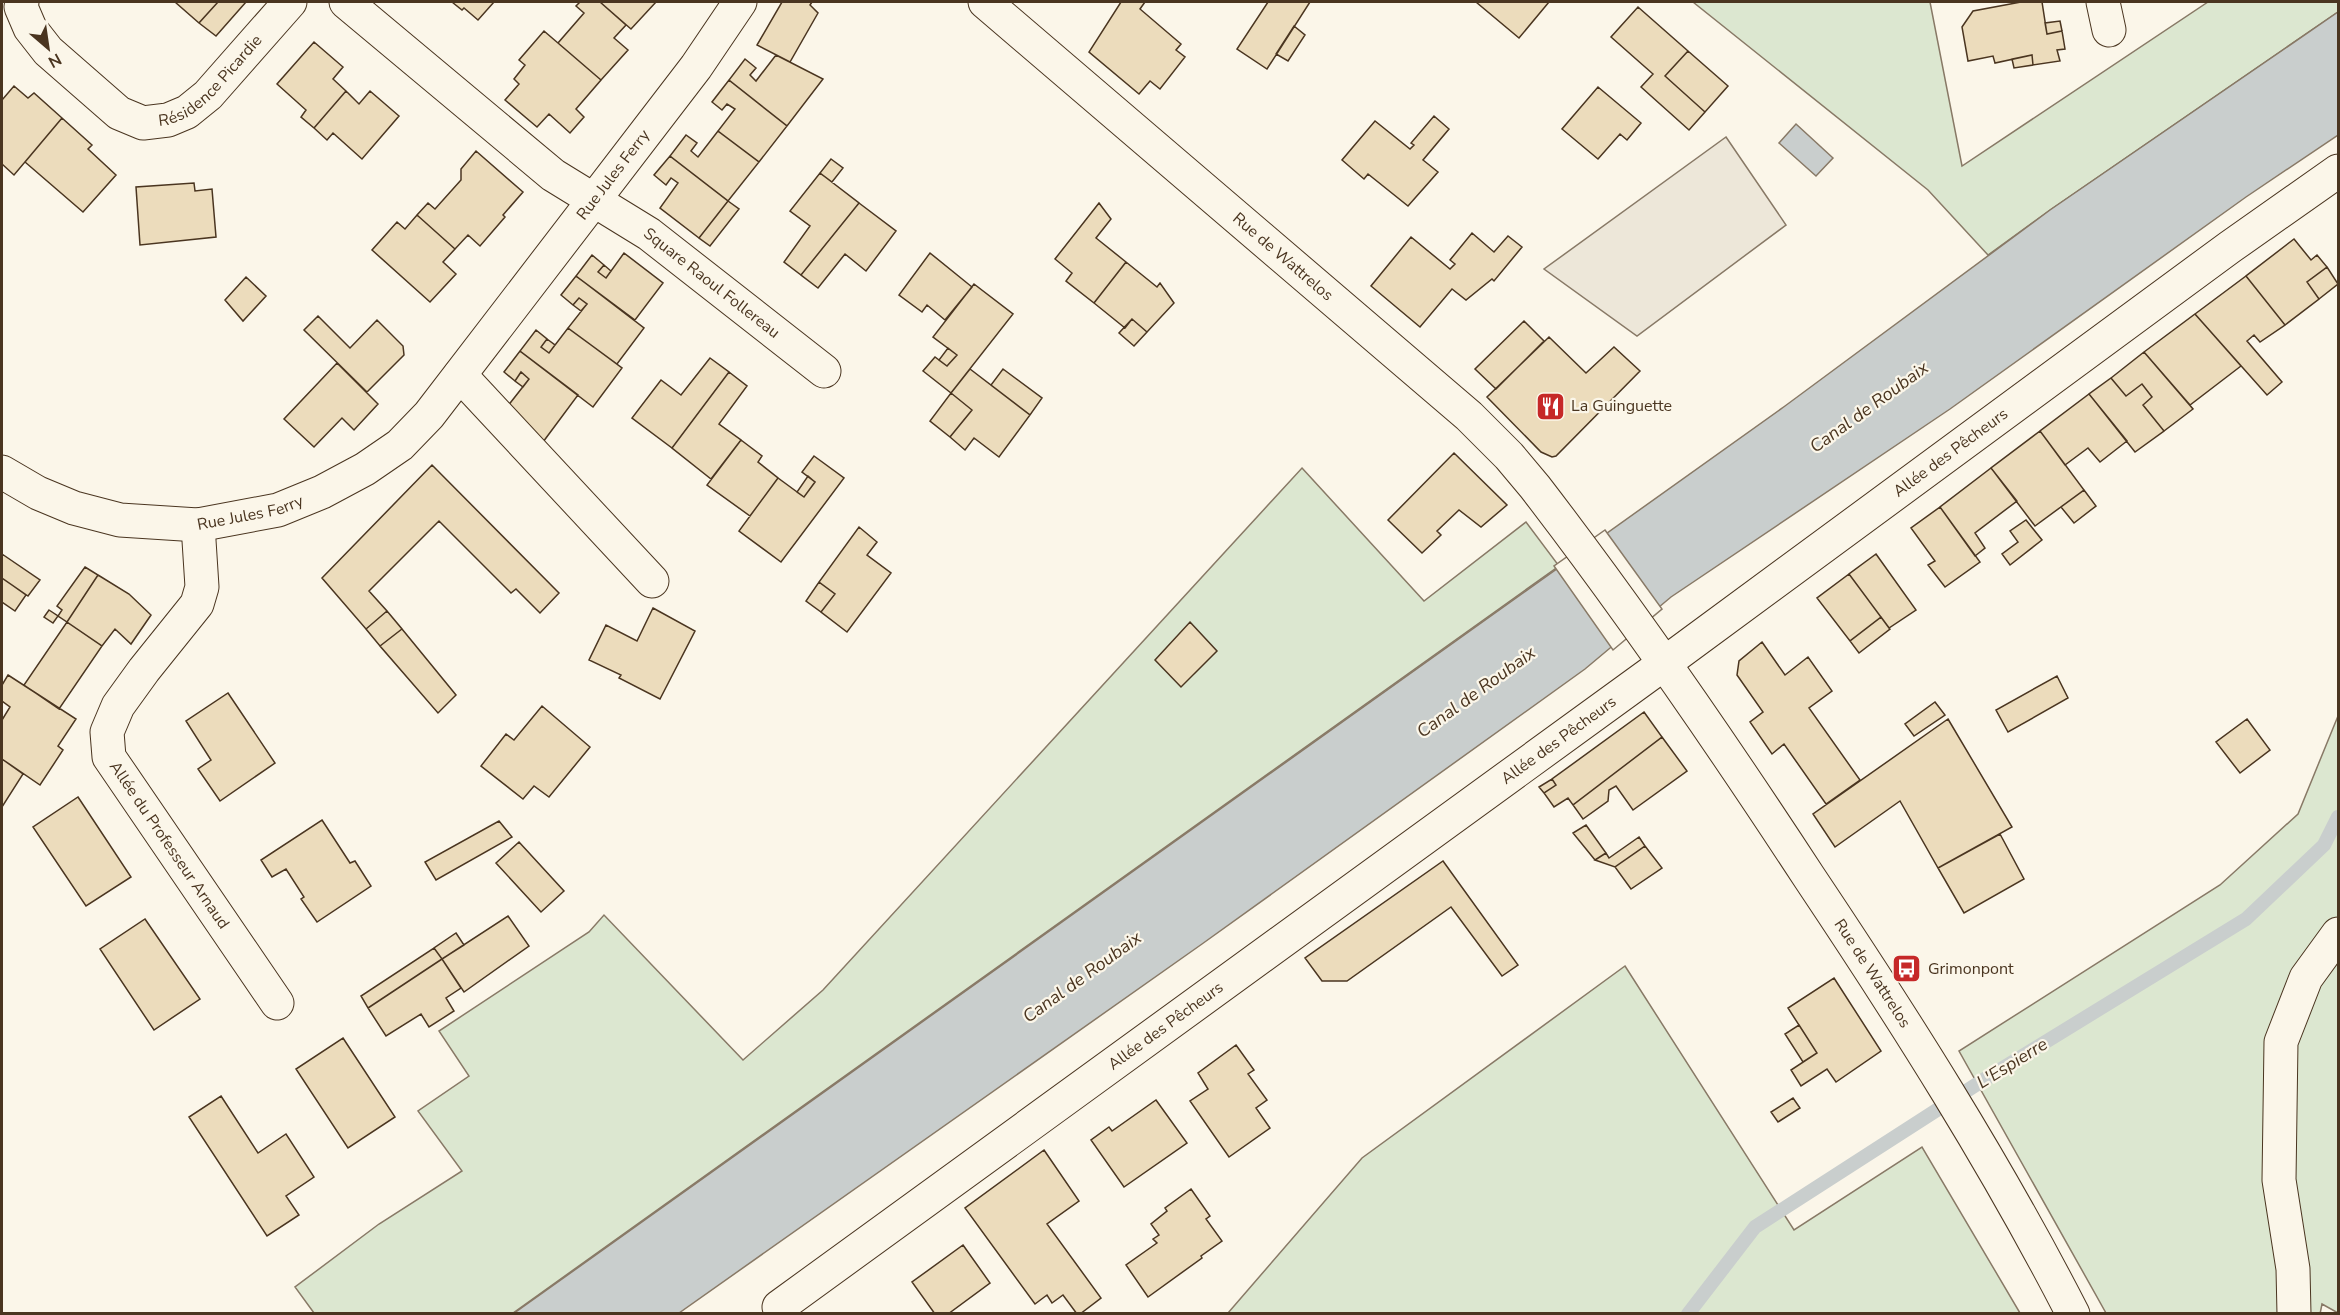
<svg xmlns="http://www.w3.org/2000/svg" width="2340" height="1315" font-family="'Nunito Sans',sans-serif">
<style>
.green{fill:#dce7d0;stroke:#887966;stroke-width:1.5}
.parking{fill:#ede7d9;stroke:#887966;stroke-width:1.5}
.water{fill:#c9cecd;stroke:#887966;stroke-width:1.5}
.pier{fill:#fbf6e9;stroke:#887966;stroke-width:1.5}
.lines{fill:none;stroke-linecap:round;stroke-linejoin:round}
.stream{stroke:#c9cecd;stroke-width:14}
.building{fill:#ecdcbc;stroke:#4a3520;stroke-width:1.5}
.minor-casing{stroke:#4a3520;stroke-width:35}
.minor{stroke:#fbf6e9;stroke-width:33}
.labels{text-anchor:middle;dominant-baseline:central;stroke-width:4.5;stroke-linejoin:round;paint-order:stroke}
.street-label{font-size:16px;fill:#4a3520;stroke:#fbf6e9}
.poi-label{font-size:16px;fill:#4a3520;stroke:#fbf6e9;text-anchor:start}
.water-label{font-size:18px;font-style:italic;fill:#4a3520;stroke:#fbf6e9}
</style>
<rect width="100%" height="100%" fill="#fbf6e9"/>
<!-- green -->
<path class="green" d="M1693 2H1930L1962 166 2208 2H2338V12L2050 210 1988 255 1928 190Z
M1302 468 1424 601 1526 522 1559 566 513 1313H314L295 1287 379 1224 462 1171 418 1111 469 1076 439 1031 589 932 604 915 743 1060 823 990Z
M2338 716V1313L2322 1304 2320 1314 2106 1313 1959 1051 2220 885 2298 814Z
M1625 966 1794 1230 1922 1147 2020 1313H1228L1362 1158Z"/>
<!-- parking -->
<path class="parking" d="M1726 137 1786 225 1637 336 1544 269Z"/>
<!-- water -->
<path class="water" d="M2338 12V135L2246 197 1950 409 1671 597 1585 669 1202 944 679 1313 513 1314 1785 406 2050 210Z
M1796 124 1833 158 1816 176 1779 143Z"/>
<!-- pier -->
<path class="pier" d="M1605 530 1662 609 1613 650 1554 566Z"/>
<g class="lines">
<!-- stream -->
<path class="stream" d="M1688 1314 1755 1227 1985 1079 2246 919 2324 845 2338 817"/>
</g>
<!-- building -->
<path class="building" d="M175 2H218L199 23Z
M218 2H246L216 36 199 23Z
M452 2H494L478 20 464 8 462 10Z
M580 2H600L626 25 614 38 628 50 601 80 558 43 584 13 576 6Z
M600 2H656L631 29Z
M782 2H812L810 5 818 13 790 62 757 45Z
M1121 2H1145L1140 9 1181 44 1176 50 1185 57 1160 89 1150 81 1139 94 1089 52Z
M1268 2H1310L1267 69 1237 49Z
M1476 2H1549L1519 38Z
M2021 2H2042L2047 34 2062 31 2065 49 2057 50 2060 61 2033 65 2032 55 1995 63 1993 56 1968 61 1962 27 1973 11Z
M1638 7 1688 51 1665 76 1705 112 1689 130 1641 87 1653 74 1611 37Z
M2060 21 2062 31 2047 34 2045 23Z
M1294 26 1305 35 1288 61 1276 54Z
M544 31 601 80 576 109 584 117 570 133 549 114 537 127 505 100 519 84 514 79 525 65 519 60Z
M314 42 343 67 333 79 346 91 314 128 301 117 306 110 277 84Z
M1688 51 1728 86 1705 112 1665 76Z
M776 55 823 79 787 126 729 80 745 59 756 68 750 75 756 81Z
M2032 55 2033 65 2014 68 2012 59Z
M729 80 787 126 759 162 718 131 735 109 727 104 722 110 712 102Z
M14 86 28 98 34 93 62 118 14 175 2 164V100Z
M1598 87 1641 123 1627 140 1620 134 1598 159 1562 129Z
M346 91 359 104 370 91 399 116 362 159 333 133 327 140 314 128Z
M1434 116 1449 129 1423 160 1438 172 1408 206 1368 174 1364 179 1342 160 1375 121 1410 149 1414 145 1411 143Z
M62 118 92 145 88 149 116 175 83 212 25 162Z
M718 131 759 162 728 201 670 156 686 135 697 143 691 151 698 157Z
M476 151 523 192 503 215 505 217 480 246 468 235 455 249 417 215 428 203 435 209 461 180V169Z
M670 156 728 201 699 238 660 208 678 183 671 178 666 185 654 175Z
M831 159 843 168 832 182 820 173Z
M820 173 859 203 801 275 784 262 810 226 790 211Z
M194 183 195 191 212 189 216 237 140 245 136 187Z
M728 201 739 209 710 246 699 238Z
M859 203 896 231 866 271 845 254 818 288 801 275Z
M1099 203 1111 219 1096 238 1126 262 1094 303 1066 281 1072 273 1055 259Z
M417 215 455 249 443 262 456 274 430 302 372 250 397 222 405 229Z
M1472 233 1494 252 1508 236 1522 247 1494 281 1492 279 1466 300 1452 289 1420 327 1371 286 1411 237 1450 269 1455 264 1450 260Z
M2294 239 2311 260 2317 255 2327 267 2307 282 2319 299 2285 325 2246 276Z
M624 253 663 283 635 320 576 276 592 255 604 265 598 272 606 278Z
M930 253 972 287 945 320 927 305 922 312 899 295Z
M1126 262 1157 287 1160 283 1174 303 1147 332 1132 319 1125 328 1094 303Z
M604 265 611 271 606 278 598 272Z
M2327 267 2338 284 2319 299 2307 282Z
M576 276 644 328 617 364 568 328 587 304 579 298 573 305 561 295Z
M2246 276 2285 325 2260 342 2254 335 2247 341 2282 382 2267 395 2195 314Z
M246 277 266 296 243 321 225 300Z
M974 284 1013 314 951 393 923 371 935 357 947 366 957 355 933 337Z
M579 298 587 304 581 311 573 305Z
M2195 314 2241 366 2190 405 2144 352Z
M318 316 350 348 377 320 403 346 404 355 367 392 304 330Z
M1132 319 1147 332 1134 346 1119 333Z
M1524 321 1544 341 1496 389 1475 369Z
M568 328 622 368 593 407 520 351 536 330 547 339 541 347 549 353Z
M1549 337 1586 373 1614 347 1640 371 1556 456 1552 457 1541 452 1487 397Z
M547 339 555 345 549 353 541 347Z
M948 348 957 355 947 366 939 360Z
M520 351 578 395 543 442 507 407 529 379 521 372 515 381 504 372Z
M2144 352 2193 409 2164 431 2143 405 2152 397 2142 384 2126 396 2111 378Z
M710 358 729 372 672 448 632 418 661 380 681 395Z
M337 363 378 404 354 430 342 418 314 447 284 419Z
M970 369 1030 415 999 457 974 438 965 450 950 437 972 410 951 393Z
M1003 369 1042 398 1030 415 991 385Z
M521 372 529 379 523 387 515 381Z
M729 372 747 386 719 424 741 440 711 479 672 448Z
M2111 378 2126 396 2142 384 2152 397 2143 405 2164 431 2135 452 2089 394Z
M951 393 972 410 950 437 930 421Z
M2089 394 2127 441 2100 462 2088 448 2065 465 2040 431Z
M2040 431 2084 490 2035 526 1991 468Z
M741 440 762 456 758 462 778 478 750 516 707 485Z
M1454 453 1507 505 1481 527 1459 510 1437 531 1441 535 1422 553 1388 520Z
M814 456 844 478 781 562 739 531 778 478 804 497 815 482 802 472Z
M432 465 559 593 540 613 516 589 511 593 439 521 369 591 387 611 366 629 322 578Z
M1991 468 2017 501 1975 533 1985 548 1975 556 1940 507Z
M808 476 815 482 804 497 797 492Z
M2084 490 2096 506 2074 523 2061 507Z
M1940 507 1980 562 1945 587 1928 565 1935 561 1911 528Z
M2026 520 2042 540 2010 565 2002 554 2018 542 2010 531Z
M859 527 877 542 867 555 891 573 847 632 821 612 835 594 819 582Z
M2 554 40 580 28 596 2 578Z
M1876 554 1916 610 1889 628 1849 574Z
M85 567 98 575 67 622 58 616 62 610 57 606Z
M1849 574 1881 617 1850 641 1817 598Z
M98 575 129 594 151 615 131 644 115 629 102 646 67 622Z
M2 578 26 595 15 611 2 602Z
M819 582 835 594 821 612 806 601Z
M653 608 695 631 660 699 619 678 621 675 589 660 606 625 637 641Z
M49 610 58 616 53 623 44 617Z
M387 611 402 629 380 646 366 629Z
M1881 617 1890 629 1859 653 1850 641Z
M67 622 102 646 59 709 24 685Z
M1190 622 1217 651 1181 687 1155 660Z
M402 629 456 695 438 713 380 646Z
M1762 642 1785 675 1808 657 1832 691 1809 708 1860 780 1826 804 1784 744 1772 754 1750 722 1763 712 1737 675 1739 661Z
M8 675 76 719 58 746 63 750 40 785 2 759V720L10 707 2 701V685Z
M2057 676 2068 698 2008 732 1996 710Z
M228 693 275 763 220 801 198 769 211 760 186 721Z
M1935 702 1945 715 1914 736 1905 724Z
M542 706 590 747 549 797 534 786 523 799 481 766 506 734 514 740Z
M1644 712 1662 737 1573 805 1568 798 1554 807 1544 793 1556 785 1552 779Z
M1948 719 2012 827 1938 868 1900 801 1835 847 1813 814Z
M2247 719 2270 750 2240 773 2216 742Z
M1662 737 1687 771 1633 810 1616 786 1609 790 1608 801 1583 819 1573 805Z
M2 759 23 774 2 807Z
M1552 779 1556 785 1544 793 1539 787Z
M78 797 131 877 86 906 33 827Z
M322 820 350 863 355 861 371 886 317 922 301 899 304 897 286 869 272 877 261 860Z
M499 821 512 837 436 880 425 862Z
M1586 825 1606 853 1595 860 1573 833Z
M2000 834 2024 879 1964 913 1938 868Z
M1639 837 1645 846 1615 867 1595 860 1606 853 1609 858Z
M519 842 564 891 541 912 496 863Z
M1645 846 1662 868 1631 889 1615 867Z
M1443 861 1518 965 1502 976 1451 907 1347 981H1322L1305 958Z
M508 916 529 946 464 992 442 959Z
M145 919 200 999 154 1030 100 949Z
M456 933 464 945 442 959 434 948Z
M434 948 442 959 368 1008 361 996Z
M442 959 461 988 446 998 454 1011 429 1027 421 1014 386 1036 368 1008Z
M1834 978 1881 1051 1836 1082 1827 1069 1801 1086 1791 1070 1817 1053 1788 1008Z
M1799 1025 1817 1053 1803 1062 1785 1034Z
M343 1038 395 1117 348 1148 296 1069Z
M1236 1045 1254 1070 1248 1074 1267 1100 1256 1108 1270 1128 1229 1157 1190 1101 1208 1089 1198 1073Z
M221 1096 258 1153 286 1134 314 1177 286 1196 299 1215 267 1236 189 1117Z
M1793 1098 1800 1108 1778 1122 1771 1112Z
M1156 1100 1187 1143 1124 1187 1091 1140 1109 1127 1112 1131Z
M1044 1150 1079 1201 1047 1224 1101 1298 1080 1314H1077L1063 1295 1052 1303 1047 1295 1035 1304 965 1208Z
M1191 1189 1210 1216 1206 1219 1222 1241 1201 1256 1202 1258 1148 1297 1126 1265 1157 1243 1153 1239 1159 1235 1151 1224 1167 1211 1165 1208Z
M963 1245 990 1283 948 1314H935L912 1282Z"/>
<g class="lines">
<defs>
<g id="minor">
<path id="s1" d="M22 2 21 7 30 28 48 51 119 113 143 123 168 120 187 112 208 95 290 2"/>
<path id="s2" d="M346 2 553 175 649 234 824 371"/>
<path id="s3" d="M985 2 1469 416 1509 456 1535 487C1632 613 1722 744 1809 877 1904 1019 1995 1162 2073 1314"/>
<path d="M2103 2 2109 30"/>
<path d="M460 375 652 581"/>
<path id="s4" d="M2 472 38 493 74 508 120 520 198 525 278 510 322 492 365 469 400 445 429 415 696 67 740 2"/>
<path id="s5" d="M198 525 202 587 197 604 144 670 118 706 107 732 109 757 277 1003"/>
<path id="s6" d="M779 1307 1665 663 2230 247 2338 171"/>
<path d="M2294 1314 2293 1269 2279 1180 2281 1042 2306 978 2338 934"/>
</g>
</defs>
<!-- minor casing -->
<use href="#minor" class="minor-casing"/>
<!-- minor -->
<use href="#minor" class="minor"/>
</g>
<!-- icons -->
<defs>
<symbol id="restaurant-square" viewBox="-11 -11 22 22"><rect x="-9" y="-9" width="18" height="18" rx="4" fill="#c62828" stroke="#fbf6e9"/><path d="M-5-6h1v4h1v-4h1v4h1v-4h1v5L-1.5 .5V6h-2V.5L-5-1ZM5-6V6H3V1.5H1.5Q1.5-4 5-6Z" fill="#fff"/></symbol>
<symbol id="bus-square" viewBox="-11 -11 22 22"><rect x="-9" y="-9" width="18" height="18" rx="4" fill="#c62828" stroke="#fbf6e9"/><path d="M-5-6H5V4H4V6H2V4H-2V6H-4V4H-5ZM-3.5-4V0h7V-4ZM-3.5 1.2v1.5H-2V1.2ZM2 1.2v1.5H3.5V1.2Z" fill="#fff"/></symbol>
</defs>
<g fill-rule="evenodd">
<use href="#restaurant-square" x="1534" y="390" width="33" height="33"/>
<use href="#bus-square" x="1890" y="952" width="33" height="33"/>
</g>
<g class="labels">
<!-- street labels -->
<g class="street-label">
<text stroke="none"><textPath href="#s1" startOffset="260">Résidence Picardie</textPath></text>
<text stroke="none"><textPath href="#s4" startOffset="771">Rue Jules Ferry</textPath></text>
<text stroke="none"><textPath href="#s3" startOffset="392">Rue de Wattrelos</textPath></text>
<text stroke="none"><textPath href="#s2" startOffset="462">Square Raoul Follereau</textPath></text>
<text stroke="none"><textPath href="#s6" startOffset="1450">Allée des Pêcheurs</textPath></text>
<text stroke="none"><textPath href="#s4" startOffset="260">Rue Jules Ferry</textPath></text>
<text stroke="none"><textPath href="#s6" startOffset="964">Allée des Pêcheurs</textPath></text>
<text stroke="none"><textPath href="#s5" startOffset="369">Allée du Professeur Arnaud</textPath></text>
<text stroke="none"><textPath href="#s3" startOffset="1326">Rue de Wattrelos</textPath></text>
<text stroke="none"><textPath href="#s6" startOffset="478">Allée des Pêcheurs</textPath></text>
</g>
<!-- poi labels -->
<g class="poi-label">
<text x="1571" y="406">La Guinguette</text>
<text x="1928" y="969">Grimonpont</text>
</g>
<!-- water labels -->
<g class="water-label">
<text transform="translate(1869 407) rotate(-36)">Canal de Roubaix</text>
<text transform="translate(1476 692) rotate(-36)">Canal de Roubaix</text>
<text transform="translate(1082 977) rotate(-36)">Canal de Roubaix</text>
<text transform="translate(2012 1063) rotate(-32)">L'Espierre</text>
</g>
</g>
<!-- border -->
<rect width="2340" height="1315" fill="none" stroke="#4a3520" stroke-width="6"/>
<!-- north arrow -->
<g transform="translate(48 48) rotate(151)" stroke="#fbf6e9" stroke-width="4.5" paint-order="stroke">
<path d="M0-4.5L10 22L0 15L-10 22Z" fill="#4a3520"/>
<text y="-9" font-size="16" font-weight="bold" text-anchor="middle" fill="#4a3520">N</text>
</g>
</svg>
